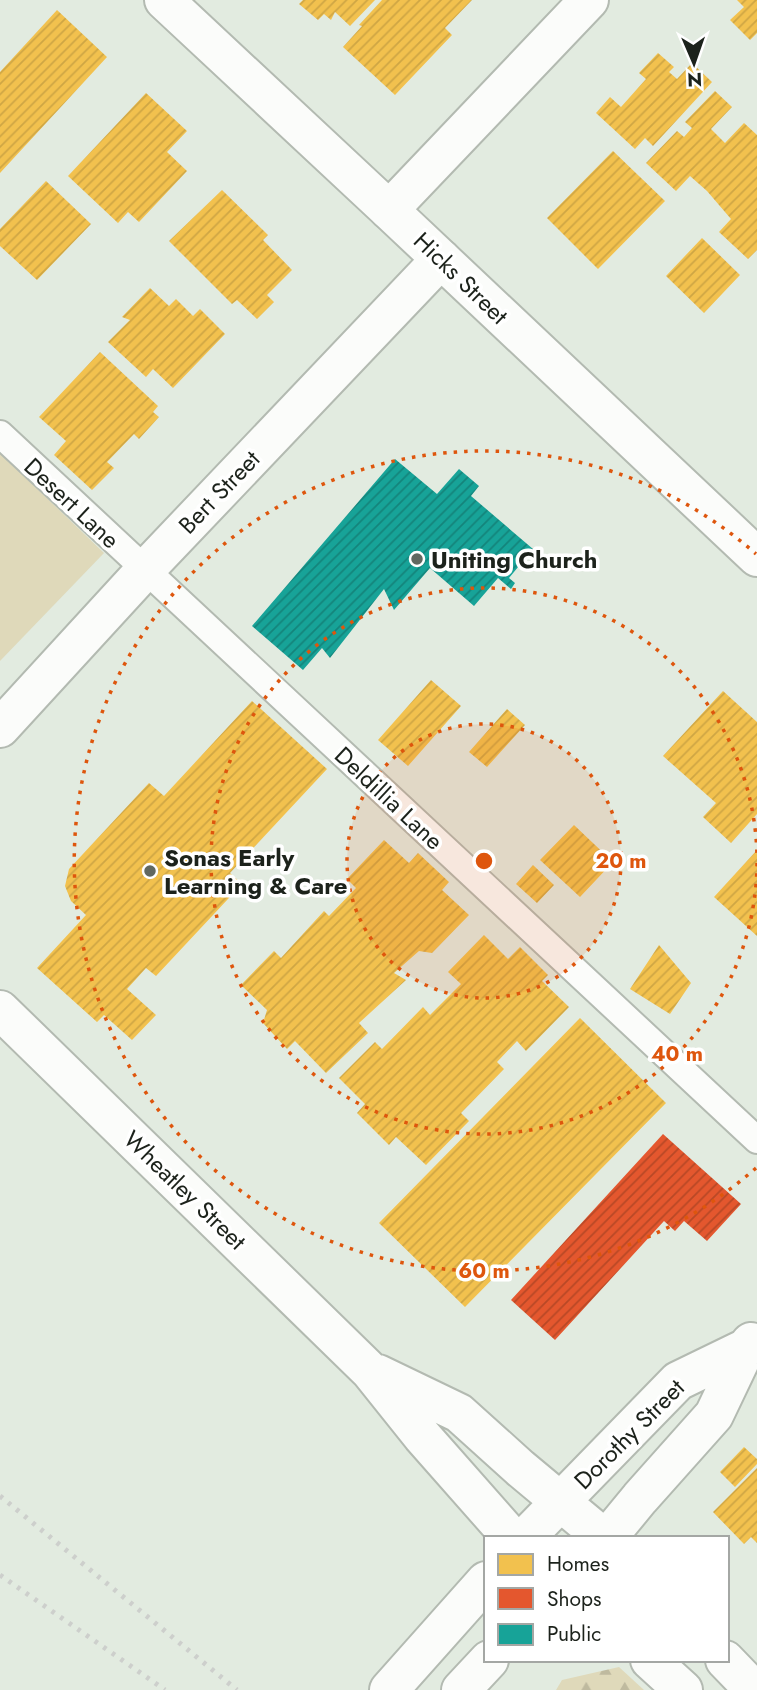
<svg xmlns="http://www.w3.org/2000/svg" width="757" height="1690" font-family="Jost,sans-serif">
<style>
.forest{fill:url(#forest-firs)}
.garden{fill:#dfd9ba}
.homes{fill:url(#homes-hatch)}
.shops{fill:url(#shops-hatch)}
.public{fill:url(#public-hatch)}
.lines{fill:none;stroke-linecap:round;stroke-linejoin:round}
.lane-casing{stroke:#b3bab1;stroke-width:30}
.street-casing{stroke:#b3bab1;stroke-width:42}
.secondary-casing{stroke:#b3bab1;stroke-width:42}
.lane{stroke:#fbfcfa;stroke-width:26}
.street{stroke:#fbfcfa;stroke-width:38}
.secondary{stroke:#fbfcfa;stroke-width:38}
.rail{stroke:#cdcfcc;stroke-width:5;stroke-dasharray:3.5 7;stroke-linecap:butt}
.ring{fill:none;stroke:#de560d;stroke-width:3.5;stroke-dasharray:3.5 7}
.poi-dot{fill:#616860;stroke:#fff;stroke-width:2.5}
.labels{text-anchor:middle;dominant-baseline:central;stroke-width:7;stroke-linejoin:round;paint-order:stroke}
.street-label{font-size:24px;fill:#1c221b;stroke:#fff}
.poi-label{font-size:24px;font-weight:bold;fill:#1c221b;stroke:#fff;text-anchor:start}
.centre{fill:#de560d;stroke:#fff;stroke-width:3.5}
.ring-label{font-size:21px;text-anchor:middle;font-weight:bold;fill:#de560d;stroke:#fff;stroke-width:7;stroke-linejoin:round;paint-order:stroke}
</style>
<defs>
<pattern id="forest-firs" width="22" height="20" patternUnits="userSpaceOnUse" patternTransform="scale(1.75)"><rect width="22" height="20" fill="#dfd9ba"/><path d="M5 1l3.5 6h-7zM16 11l3.5 6h-7z" fill="#bfba9f"/></pattern>
<pattern id="homes-hatch" width="6" height="6" patternUnits="userSpaceOnUse" patternTransform="scale(1.75)"><rect width="6" height="6" fill="#f2c14e"/><path d="M-1 1l2-2M0 6l6-6M5 7l2-2" fill="none" stroke="#cfa644"/></pattern>
<pattern id="shops-hatch" width="6" height="6" patternUnits="userSpaceOnUse" patternTransform="scale(1.75)"><rect width="6" height="6" fill="#e4572e"/><path d="M-1 1l2-2M0 6l6-6M5 7l2-2" fill="none" stroke="#b84826"/></pattern>
<pattern id="public-hatch" width="6" height="6" patternUnits="userSpaceOnUse" patternTransform="scale(1.75)"><rect width="6" height="6" fill="#17a398"/><path d="M-1 1l2-2M0 6l6-6M5 7l2-2" fill="none" stroke="#14847b"/></pattern>
</defs>
<rect width="100%" height="100%" fill="#e2ebe0"/>
<!-- forest -->
<path class="forest" d="M619 1667 644 1690H556L562 1680Z"/>
<!-- garden -->
<path class="garden" d="M0 453 104 553 0 661Z"/>
<!-- homes -->
<path class="homes" d="M303 0H375L350 26 335 12 331 20 324 14 318 20 299 4Z
M382 0H472L445 28 452 35 395 95 343 47 362 26 359 25Z
M737 0H757V33L750 40 730 20 744 7Z
M57 10 107 57 0 173V72Z
M658 53 674 67 669 72 677 79 692 63 712 82 653 146 645 138 635 149 596 113 610 97 621 107 646 79 639 73Z
M715 91 732 107 711 129 725 143 744 123 757 135V250L748 259 719 232 731 219 707 191 690 176 676 191 646 163 677 131 684 137 692 128 685 122Z
M146 93 187 131 167 152 187 171 139 222 128 212 118 223 68 176Z
M613 151 665 201 598 269 547 218Z
M46 181 91 224 37 280 0 246V229Z
M222 190 268 235 263 240 292 270 267 295 274 302 257 319 237 300 232 304 169 241Z
M702 238 740 275 704 313 666 276Z
M150 288 169 306 176 299 193 316 200 309 225 334 173 388 153 369 146 377 108 342 130 320 122 317Z
M100 352 158 406 153 412 159 417 139 439 134 434 107 462 114 468 92 490 54 455 66 441 39 417Z
M431 680 461 706 408 766 378 740Z
M723 691 757 722V814L731 843 703 817 716 803 663 756Z
M252 701 327 769 230 873 242 884 156 976 146 968 127 989 156 1015 132 1040 104 1015 97 1022 37 968 86 915 71 901 65 886 69 869 149 783 164 796Z
M507 709 525 725 487 767 469 752Z
M574 825 613 862 580 897 540 860Z
M384 840 409 863 418 853 449 882 442 890 469 915 432 953 419 951 394 973 406 980 359 1023 368 1033 326 1073 295 1041 287 1049 263 1023 267 1010 241 985 274 951 281 958 324 911 329 916 356 888 347 879Z
M757 850V936L714 897Z
M533 865 554 885 537 903 516 884Z
M484 935 508 959 520 947 548 975 542 981 569 1007 526 1051 517 1041 497 1062 504 1069 461 1113 469 1121 426 1165 396 1137 389 1145 357 1113 365 1104 339 1078 375 1042 382 1049 423 1007 430 1015 461 984 448 972Z
M659 945 691 983 670 1014 630 989Z
M580 1018 666 1103 465 1307 379 1223Z
M744 1447 757 1459V1464L735 1487 720 1472Z
M757 1468V1543L751 1537 744 1544 713 1512Z"/>
<!-- shops -->
<path class="shops" d="M663 1134 741 1204 707 1241 684 1221 675 1231 664 1221 555 1340 511 1300Z"/>
<!-- public -->
<path class="public" d="M395 459 437 494 459 469 479 486 471 496 533 549 509 578 515 583 511 589 498 578 474 606 430 568 394 610 384 589 330 658 322 648 303 670 252 626Z"/>
<g class="lines">
<defs>
<path id="lane" d="M0 434 757 1140"/>
<path id="street" d="M389 210 589 0
M0 728 145 570 441 259"/>
<path id="secondary" d="M164 0 389 210 757 557
M0 1010 370 1371 422 1436 512 1538
M378 1374 459 1413 520 1468 604 1538
M525 1538 678 1381 746 1348
M607 1538 640 1498 714 1415 746 1348 751 1342
M650 1660 683 1690
M725 1660 754 1690
M389 1690 486 1581
M461 1690 489 1660"/>
</defs>
<!-- lane casing -->
<use href="#lane" class="lane-casing"/>
<!-- street casing -->
<use href="#street" class="street-casing"/>
<!-- secondary casing -->
<use href="#secondary" class="secondary-casing"/>
<!-- lane -->
<use href="#lane" class="lane"/>
<!-- street -->
<use href="#street" class="street"/>
<!-- secondary -->
<use href="#secondary" class="secondary"/>
<!-- rail -->
<path class="rail" d="M0 1496 237 1690
M0 1575 165 1690"/>
</g>
<!-- distance rings -->
<circle cx="484" cy="861" r="137" fill="#de560d" fill-opacity=".12"/>
<g class="ring">
<circle cx="484" cy="861" r="137"/>
<path d="M757 863A273 273 0 1 1 757 859"/>
<path d="M756 1168A410 410 0 1 1 756 554"/>
</g>
<!-- markers -->
<g class="poi-dot">
<circle cx="417" cy="559" r="7"/>
<circle cx="150" cy="871" r="7"/>
</g>
<g class="labels">
<!-- street labels -->
<g class="street-label">
<text transform="translate(461 278) rotate(44)">Hicks Street</text>
<text transform="translate(219 492) rotate(-46)">Bert Street</text>
<text transform="translate(72 503) rotate(43)">Desert Lane</text>
<text transform="translate(389 798) rotate(43)">Deldillia Lane</text>
<text transform="translate(185 1190) rotate(44)">Wheatley Street</text>
<text transform="translate(629 1434) rotate(-45)">Dorothy Street</text>
</g>
<!-- poi labels -->
<g class="poi-label">
<text x="431" y="559">Uniting Church</text>
<text x="164" y="857">Sonas Early<tspan x="164" dy="28">Learning &amp; Care</tspan></text>
</g>
</g>
<circle cx="484" cy="861" r="10" class="centre"/>
<g class="ring-label">
<text x="621" y="868">20 m</text>
<text x="677" y="1061">40 m</text>
<text x="484" y="1278">60 m</text>
</g>
<!-- legend -->
<rect x="484" y="1536" width="245" height="126" fill="#ffffff" stroke="#a4a7a4" stroke-width="2"/>
<rect x="498" y="1554" width="35" height="21" fill="#f2c14e" stroke="#a4a7a4" stroke-width="2"/>
<text x="547" y="1571" font-size="21" fill="#1c221b">Homes</text>
<rect x="498" y="1588" width="35" height="21" fill="#e4572e" stroke="#a4a7a4" stroke-width="2"/>
<text x="547" y="1606" font-size="21" fill="#1c221b">Shops</text>
<rect x="498" y="1624" width="35" height="21" fill="#17a398" stroke="#a4a7a4" stroke-width="2"/>
<text x="547" y="1641" font-size="21" fill="#1c221b">Public</text>
<!-- north arrow -->
<g transform="translate(694 63) rotate(178)" stroke="#ffffff" stroke-width="5" paint-order="stroke">
<path d="M0-5L12 26L0 18L-12 26Z" fill="#1c221b"/>
<text y="-10" font-size="19" font-weight="bold" text-anchor="middle" fill="#1c221b">N</text>
</g>
</svg>
